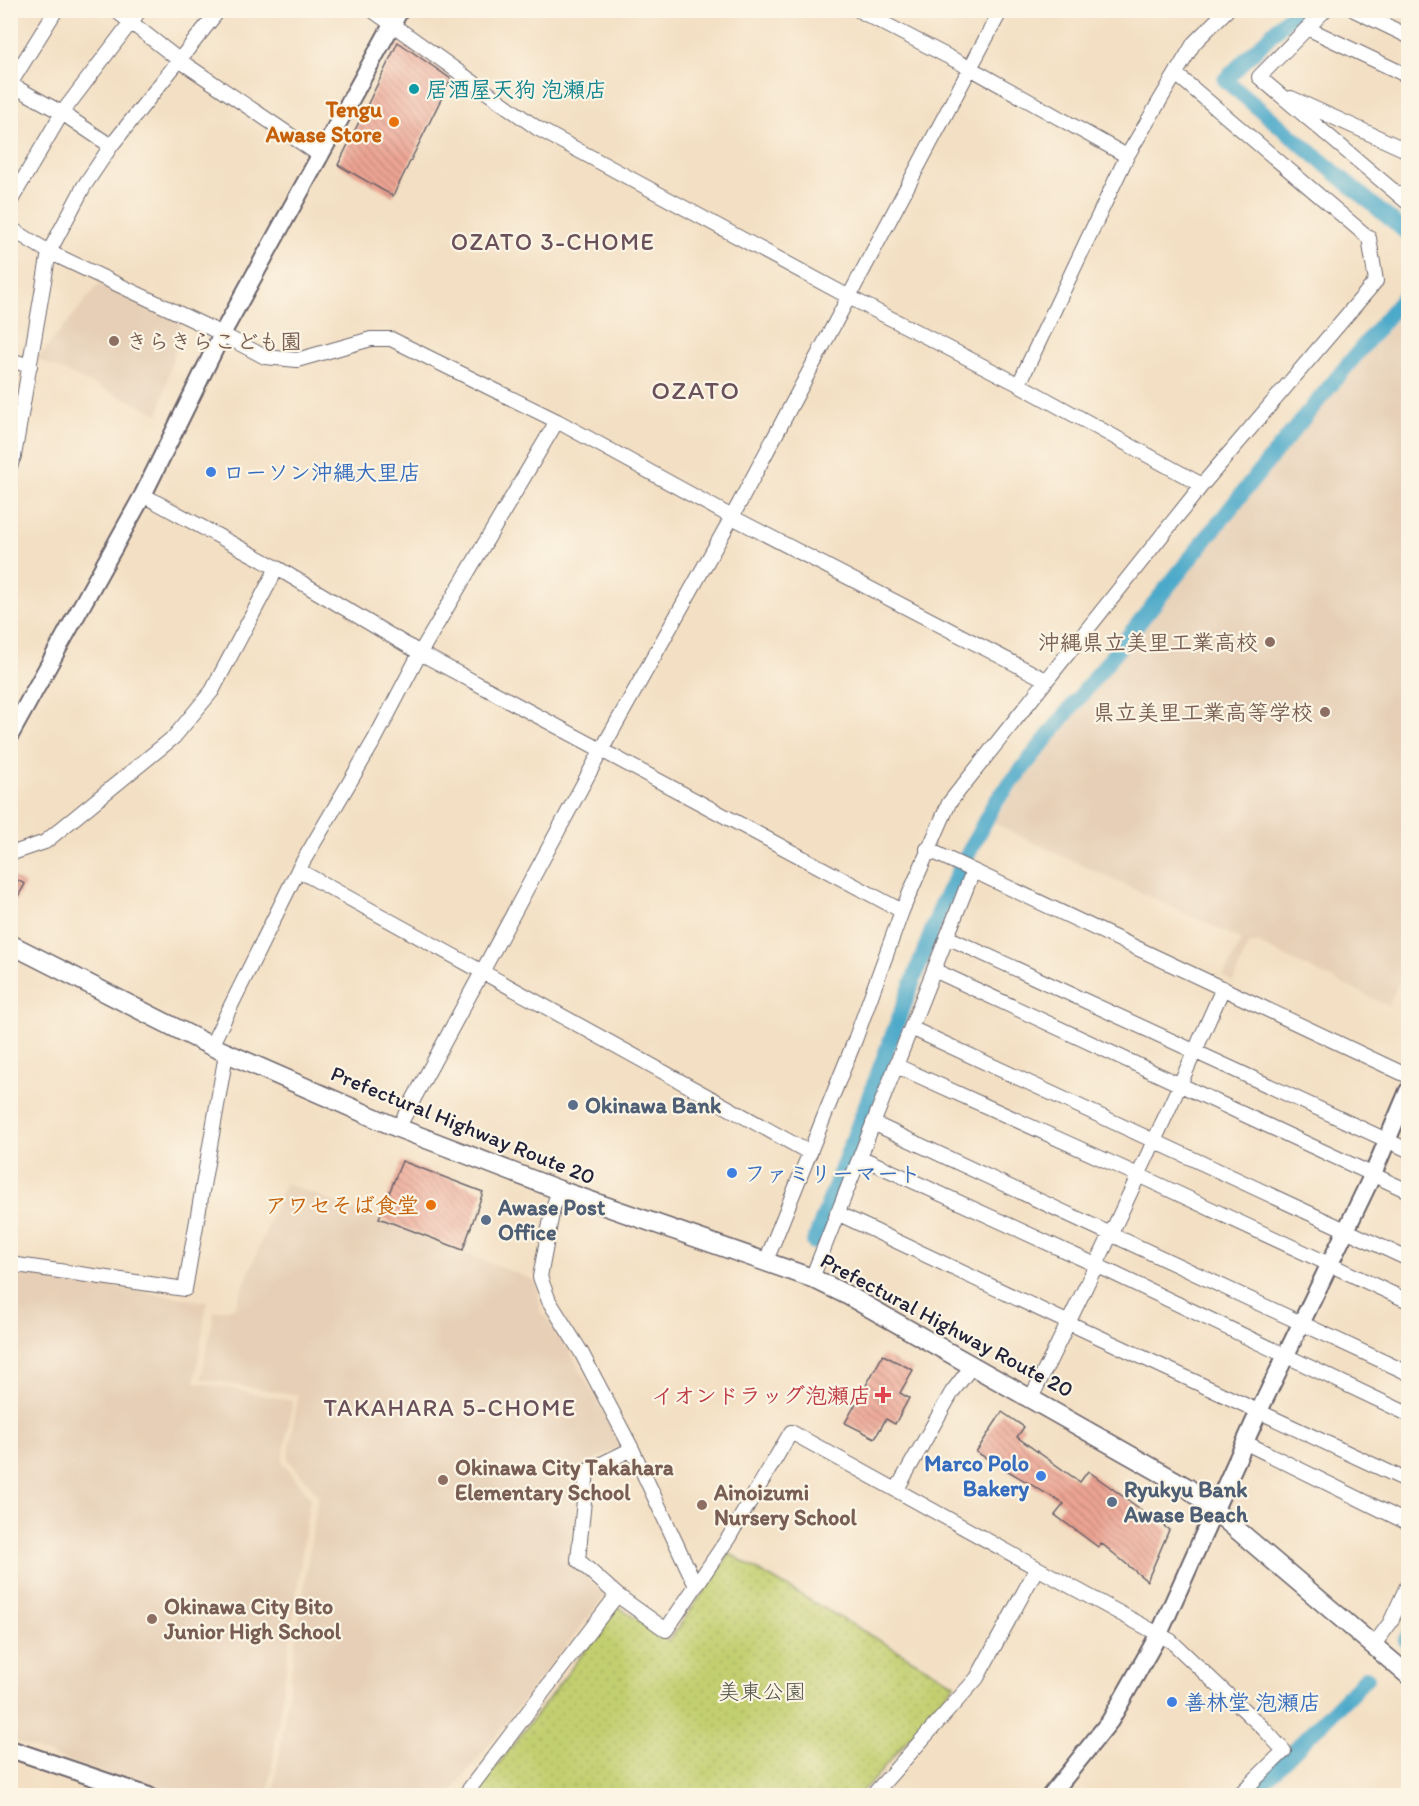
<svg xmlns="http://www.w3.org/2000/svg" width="1419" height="1806" font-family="Itim,'Klee One',sans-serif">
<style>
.built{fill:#e6cfb6}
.park{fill:url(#park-dots);stroke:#727856;stroke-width:1.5}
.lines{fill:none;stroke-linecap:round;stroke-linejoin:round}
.canal{stroke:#4ba9c9;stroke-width:16}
.building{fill:url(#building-back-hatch)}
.minor-casing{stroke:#6b646b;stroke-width:16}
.tertiary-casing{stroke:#6b646b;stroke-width:20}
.secondary-casing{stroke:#6b646b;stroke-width:21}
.minor{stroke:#fff;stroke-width:14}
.tertiary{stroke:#fff;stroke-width:16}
.secondary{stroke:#fff;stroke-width:18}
.culture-dot{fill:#0f9aa8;stroke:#fcf5e5;stroke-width:2}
.food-dot{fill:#e8710a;stroke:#fcf5e5;stroke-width:2}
.education-dot{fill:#8d6e63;stroke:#fcf5e5;stroke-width:2}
.shop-dot{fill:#3f7fe0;stroke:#fcf5e5;stroke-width:2}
.service-dot{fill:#5c6f8a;stroke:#fcf5e5;stroke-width:2}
.health-dot{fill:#e0444e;stroke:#fcf5e5;stroke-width:2}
.labels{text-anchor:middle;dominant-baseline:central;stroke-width:4.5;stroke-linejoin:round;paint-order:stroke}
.culture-label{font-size:22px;font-weight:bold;fill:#0d838f;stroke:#fcf5e5;text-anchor:start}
.food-label{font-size:22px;font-weight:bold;fill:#c56008;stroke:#fcf5e5;text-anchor:end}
.education-label{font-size:22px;font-weight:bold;fill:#785e54;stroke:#fcf5e5;text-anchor:start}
.shop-label{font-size:22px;font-weight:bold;fill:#366cbe;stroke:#fcf5e5;text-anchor:start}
.service-label{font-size:22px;font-weight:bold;fill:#4e5e75;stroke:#fcf5e5;text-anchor:start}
.street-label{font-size:22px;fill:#22223b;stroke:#fcf5e5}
.health-label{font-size:22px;font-weight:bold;fill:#be3a42;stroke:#fcf5e5;text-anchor:end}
.park-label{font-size:22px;fill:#52564b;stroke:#fcf5e5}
.neighbourhood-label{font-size:24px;letter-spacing:1.5px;fill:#69505a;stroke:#fcf5e5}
.quarter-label{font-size:26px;letter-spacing:1.5px;fill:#69505a;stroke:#fcf5e5}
</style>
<defs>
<pattern id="park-dots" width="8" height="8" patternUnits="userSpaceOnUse" patternTransform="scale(1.5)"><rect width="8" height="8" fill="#c2cf70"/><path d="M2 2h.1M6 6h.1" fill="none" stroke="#a6b162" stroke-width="1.8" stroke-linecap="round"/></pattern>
<pattern id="building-back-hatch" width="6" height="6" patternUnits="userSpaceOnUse" patternTransform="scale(1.5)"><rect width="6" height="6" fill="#eda493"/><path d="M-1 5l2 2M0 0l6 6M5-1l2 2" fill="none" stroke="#c08579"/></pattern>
</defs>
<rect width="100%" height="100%" fill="#fcf5e5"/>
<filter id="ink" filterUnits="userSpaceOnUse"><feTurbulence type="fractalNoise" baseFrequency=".0167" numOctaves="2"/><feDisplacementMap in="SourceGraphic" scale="12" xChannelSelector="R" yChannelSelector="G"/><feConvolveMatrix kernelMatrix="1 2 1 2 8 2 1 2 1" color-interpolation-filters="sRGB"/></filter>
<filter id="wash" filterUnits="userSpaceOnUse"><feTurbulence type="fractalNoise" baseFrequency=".008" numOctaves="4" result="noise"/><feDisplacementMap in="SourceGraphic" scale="24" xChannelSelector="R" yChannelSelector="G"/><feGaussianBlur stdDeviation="1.35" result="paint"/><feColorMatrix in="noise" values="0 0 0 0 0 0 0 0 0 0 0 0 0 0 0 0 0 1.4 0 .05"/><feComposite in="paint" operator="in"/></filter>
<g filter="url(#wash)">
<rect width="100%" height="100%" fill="#f3dfc3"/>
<!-- built -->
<path class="built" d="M99 284 181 323 159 414 37 359Z
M1408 306V962L1388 1006 1257 943 1248 945 1233 982 1223 976 1242 940 992 823 1026 776 1238 508Z
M285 1183 536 1281 541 1313 555 1326 623 1446 582 1466 570 1563 606 1595 449 1795H273L318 1495 288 1459 298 1395 201 1379 214 1312 235 1307Z
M10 1271 207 1302 195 1382 293 1401 282 1462 310 1497 268 1795H161L11 1740Z"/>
<!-- park -->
<path class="park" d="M730 1554 955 1684 876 1777 858 1795H475L618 1607 669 1641Z"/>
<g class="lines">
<!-- canal -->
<path class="canal" d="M1296 10 1225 80 1408 234
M814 1242 943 902 994 804 1269 460 1408 292
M1406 1640 1408 1636
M1249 1796 1366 1678"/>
</g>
<g id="blocks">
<!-- building -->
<path class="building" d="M398 42 451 79 393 196 338 165Z
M10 876 25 884 10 910Z
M402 1161 483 1192 463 1250 379 1218Z
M883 1355 913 1370 900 1393 909 1398 895 1424 886 1419 875 1438 845 1423Z
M1002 1412 1024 1427 1017 1437 1080 1482 1088 1471 1169 1530 1147 1581 1101 1543 1098 1547 1055 1515 1064 1504 976 1452Z"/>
</g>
</g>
<g filter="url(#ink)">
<use href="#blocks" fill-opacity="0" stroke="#6b646b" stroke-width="1.5"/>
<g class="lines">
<defs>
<path id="minor" d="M56 10 10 84 62 113 111 146
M115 10 179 60 321 156
M372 10 537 128 849 297 1018 384 1202 485
M858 10 970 68 1127 156
M1325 10 1259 77 1408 203
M1354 10 1408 36
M1307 28 1408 76
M1291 98 1408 151
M10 202 62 113 140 10
M10 228 49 252 212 329 265 357 297 360 371 339H391L557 421 732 517 1046 680
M10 360 30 366
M1019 384 1127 156 1194 43 1227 10
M10 466 14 456 49 252 84 186 111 146 219 10
M143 495 277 568 420 653 902 911
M927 849 1408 1076
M10 854 45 842 174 737 212 691 277 568
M298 870 810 1153
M947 937 1408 1150
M934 970 1408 1191
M911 1028 1408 1259
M211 1046 298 870 375 739 420 653 557 421
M897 1066 1138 1175 1408 1301
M873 1123 1408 1373
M398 1128 602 749 732 517 1001 10
M860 1157 1096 1265 1408 1414
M559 1190 553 1208 540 1277 549 1301 581 1352 632 1449 587 1471 578 1560 617 1595 666 1630 729 1537 791 1432 1037 1568 977 1678 872 1796
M837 1213 1069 1323 1408 1481
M766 1261 855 1040 902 911 949 803 1202 485 1376 281 1369 238 1176 74
M10 1264 185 1289 226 1054
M812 1278 973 871
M1031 1398C1099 1263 1162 1126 1223 988
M1246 1443 1408 1523
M632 1449 696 1586
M897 1489 952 1392 972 1366
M1037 1568 1171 1641 1265 1730 1284 1751 1238 1796
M1373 1646 1390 1623 1408 1584
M464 1796 617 1595"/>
<path id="tertiary" d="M10 735 143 495 222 334 400 10
M10 1749 149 1796
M1050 1796 1110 1721 1159 1634 1259 1411 1373 1174 1408 1091"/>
<path id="secondary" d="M10 944 211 1046 398 1128 559 1190 812 1278 849 1296 1188 1488 1408 1675"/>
</defs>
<!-- minor casing -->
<use href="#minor" class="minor-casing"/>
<!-- tertiary casing -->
<use href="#tertiary" class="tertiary-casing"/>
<!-- secondary casing -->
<use href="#secondary" class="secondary-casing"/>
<!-- minor -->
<use href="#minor" class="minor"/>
<!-- tertiary -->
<use href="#tertiary" class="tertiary"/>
<!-- secondary -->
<use href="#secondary" class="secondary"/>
</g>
</g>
<!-- markers -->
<circle class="culture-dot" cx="414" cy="89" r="6"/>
<g class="food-dot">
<circle cx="394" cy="122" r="6"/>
<circle cx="431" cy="1205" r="6"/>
</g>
<g class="education-dot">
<circle cx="114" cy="341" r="6"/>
<circle cx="1270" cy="642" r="6"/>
<circle cx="1325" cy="712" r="6"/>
<circle cx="443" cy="1480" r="6"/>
<circle cx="702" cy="1505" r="6"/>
<circle cx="152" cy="1619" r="6"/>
</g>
<g class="shop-dot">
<circle cx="211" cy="472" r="6"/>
<circle cx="732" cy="1173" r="6"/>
<circle cx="1041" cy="1476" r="6"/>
<circle cx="1172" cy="1702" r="6"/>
</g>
<g class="service-dot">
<circle cx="573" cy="1105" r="6"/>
<circle cx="486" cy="1220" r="6"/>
<circle cx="1112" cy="1502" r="6"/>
</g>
<path class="health-dot" d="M880 1386h6v6h6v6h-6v6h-6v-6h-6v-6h6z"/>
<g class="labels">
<!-- culture labels -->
<g class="culture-label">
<text x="426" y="89">居酒屋天狗 泡瀬店</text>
</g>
<!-- food labels -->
<g class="food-label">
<text x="382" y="109">Tengu<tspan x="382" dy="25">Awase Store</tspan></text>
<text x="419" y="1205">アワセそば食堂</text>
</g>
<!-- education labels -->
<g class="education-label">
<text x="126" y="341">きらきらこども園</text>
<text x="1258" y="642" text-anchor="end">沖縄県立美里工業高校</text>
<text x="1313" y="712" text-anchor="end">県立美里工業高等学校</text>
<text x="455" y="1467">Okinawa City Takahara<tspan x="455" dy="25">Elementary School</tspan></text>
<text x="714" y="1492">Ainoizumi<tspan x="714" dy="25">Nursery School</tspan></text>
<text x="164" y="1606">Okinawa City Bito<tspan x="164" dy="25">Junior High School</tspan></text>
</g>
<!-- shop labels -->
<g class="shop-label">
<text x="223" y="472">ローソン沖縄大里店</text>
<text x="744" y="1173">ファミリーマート</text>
<text x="1029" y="1463" text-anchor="end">Marco Polo<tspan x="1029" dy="25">Bakery</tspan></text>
<text x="1184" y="1702">善林堂 泡瀬店</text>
</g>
<!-- service labels -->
<g class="service-label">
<text x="585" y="1105">Okinawa Bank</text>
<text x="498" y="1207">Awase Post<tspan x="498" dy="25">Office</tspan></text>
<text x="1124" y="1489">Ryukyu Bank<tspan x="1124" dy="25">Awase Beach</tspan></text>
</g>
<!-- street labels -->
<g class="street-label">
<text transform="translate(463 1125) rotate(22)">Prefectural Highway Route 20</text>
<text transform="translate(947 1325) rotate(28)">Prefectural Highway Route 20</text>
</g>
<!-- health labels -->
<g class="health-label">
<text x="871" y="1395">イオンドラッグ泡瀬店</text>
</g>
<!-- park labels -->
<g class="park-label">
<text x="762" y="1691">美東公園</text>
</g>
<!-- neighbourhood labels -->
<g class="neighbourhood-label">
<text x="553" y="241">OZATO 3-CHOME</text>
<text x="450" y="1407">TAKAHARA 5-CHOME</text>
</g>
<!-- quarter labels -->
<g class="quarter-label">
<text x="696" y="390">OZATO</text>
</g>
</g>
<!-- margin -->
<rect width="1419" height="1806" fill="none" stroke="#fcf5e5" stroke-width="36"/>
</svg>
